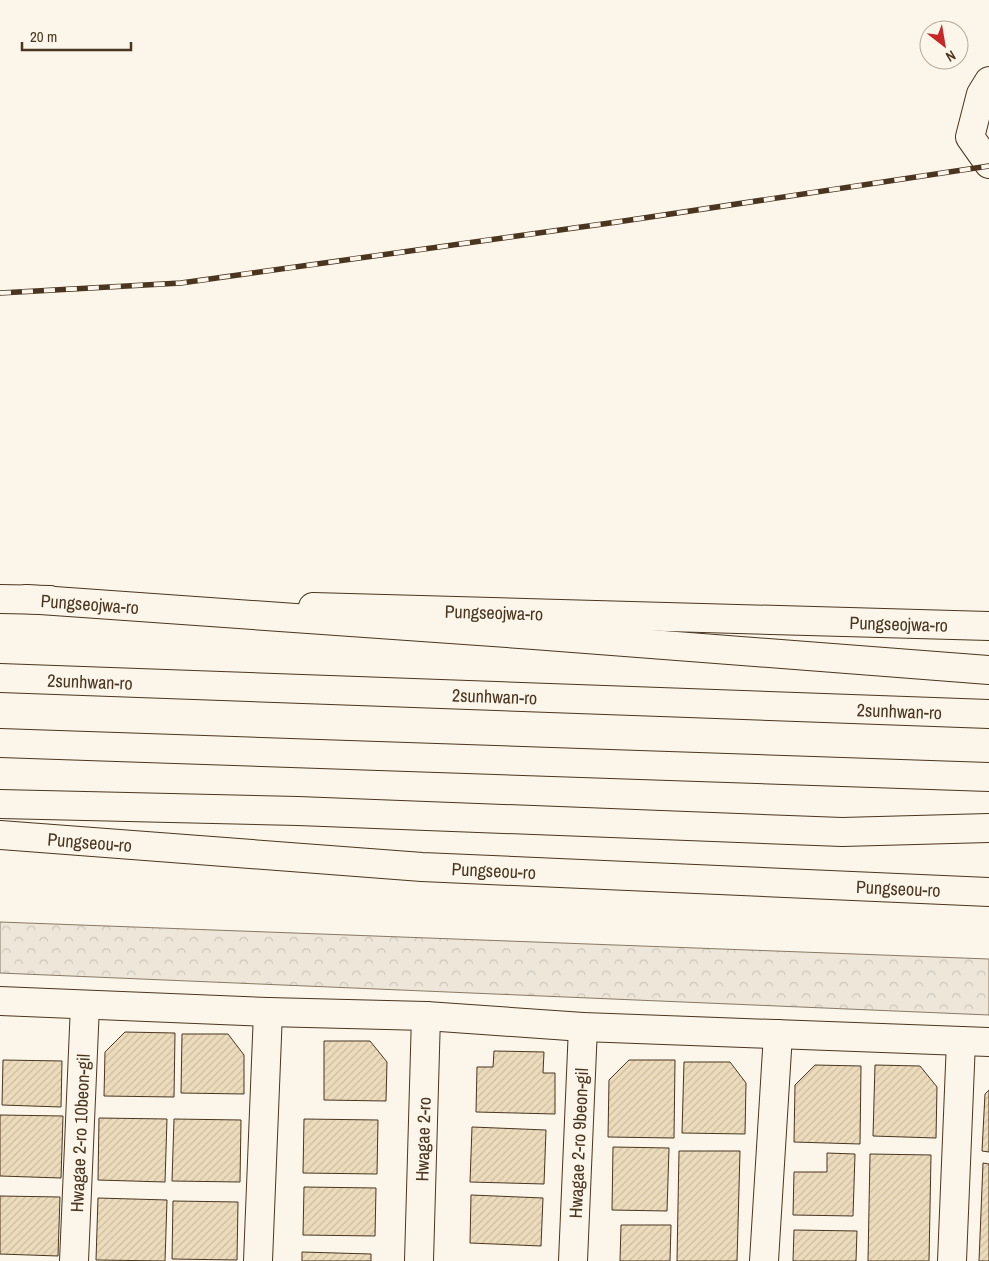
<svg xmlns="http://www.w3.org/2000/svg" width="989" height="1261" font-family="'Archivo Narrow',sans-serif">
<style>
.forest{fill:url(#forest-crowns);stroke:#887966}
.building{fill:url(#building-hatch);stroke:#4a3520}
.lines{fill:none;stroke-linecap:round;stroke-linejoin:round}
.street-casing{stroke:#4a3520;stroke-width:30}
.secondary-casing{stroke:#4a3520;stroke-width:30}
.highway-casing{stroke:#4a3520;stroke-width:30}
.street{stroke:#fbf6e9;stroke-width:28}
.secondary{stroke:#fbf6e9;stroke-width:28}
.highway{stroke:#fbf6e9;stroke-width:28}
.rail-casing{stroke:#4a3520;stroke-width:5.5}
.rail{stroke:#fbf6e9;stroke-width:4;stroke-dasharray:11;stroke-linecap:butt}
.labels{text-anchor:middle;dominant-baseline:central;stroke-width:4;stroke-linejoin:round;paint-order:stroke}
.street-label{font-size:18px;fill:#4a3520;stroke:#fbf6e9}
</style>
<defs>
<pattern id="forest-crowns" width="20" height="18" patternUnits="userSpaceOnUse" patternTransform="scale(1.25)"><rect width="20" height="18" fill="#ede6d9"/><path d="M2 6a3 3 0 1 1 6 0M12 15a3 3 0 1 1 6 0" fill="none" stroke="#cdc6ba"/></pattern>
<pattern id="building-hatch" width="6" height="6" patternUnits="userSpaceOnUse" patternTransform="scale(1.25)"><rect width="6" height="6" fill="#ecdcbc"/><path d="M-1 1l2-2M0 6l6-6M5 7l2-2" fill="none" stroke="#ccbda1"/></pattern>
</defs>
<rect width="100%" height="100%" fill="#fbf6e9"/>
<!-- forest -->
<path class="forest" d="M0 922 989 959V1015L0 973Z"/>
<!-- building -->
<path class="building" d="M125 1032 175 1033 174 1097 104 1096 105 1052Z
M182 1034H228L244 1055V1094L181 1093Z
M324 1041H370L387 1062 386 1101 324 1100Z
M494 1051 544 1052 543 1073H555V1114L476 1112 477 1067H493Z
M3 1060 62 1061 61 1107 2 1105Z
M629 1060H675L674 1138 608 1137 609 1080Z
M684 1062H730L746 1083 745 1134 682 1133Z
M815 1065 861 1066 860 1144 794 1142 795 1085Z
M875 1065 920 1066 937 1087 936 1138 873 1136Z
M989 1090V1152L982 1151 985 1094Z
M0 1115 63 1116 61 1178 0 1176Z
M99 1118 167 1119 165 1182 98 1180Z
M174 1119 241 1120 240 1182 172 1181Z
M304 1119 378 1120 377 1174 303 1173Z
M472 1127 546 1130 544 1184 470 1182Z
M613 1147 669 1148 667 1211 612 1210Z
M679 1151H740L737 1261H677Z
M827 1153 855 1154 853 1216 793 1215 794 1172H827Z
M870 1154 931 1155 929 1261H868Z
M983 1163 989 1164V1261H979Z
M304 1187 376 1188 375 1236 303 1235Z
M471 1195 543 1198 541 1246 470 1243Z
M0 1196 60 1197 58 1256 0 1254Z
M98 1198 167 1200 165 1261 96 1260Z
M173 1201 238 1202 237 1260 172 1259Z
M621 1225H671L670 1261H620Z
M794 1230 857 1231 856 1261H793Z
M302 1252 371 1254V1261H302Z"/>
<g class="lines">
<defs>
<g id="street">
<path d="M989 81 981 94 970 137 989 164"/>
<path d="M0 1001 268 1012 426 1016 583 1027 989 1042"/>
<path id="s1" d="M74 1261 85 1005"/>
<path d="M258 1261 268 1012"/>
<path id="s2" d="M419 1261 426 1016"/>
<path id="s3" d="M573 1261 583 1027"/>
<path d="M764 1261 778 1034"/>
<path d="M952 1261 961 1041"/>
</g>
<g id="secondary">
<path d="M0 599 50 600"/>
<path id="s4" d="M313 607 989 626"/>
<path id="s5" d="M0 835 422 867 989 892"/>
</g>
<g id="highway">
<path id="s6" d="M26 599 534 635 989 670"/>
<path id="s7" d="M0 678 989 714"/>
<path d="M0 743 989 777"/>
<path d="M0 804 298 811 842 832 989 828"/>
</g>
</defs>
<!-- street casing -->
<use href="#street" class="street-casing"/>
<!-- secondary casing -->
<use href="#secondary" class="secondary-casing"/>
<!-- highway casing -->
<use href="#highway" class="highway-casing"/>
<!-- street -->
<use href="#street" class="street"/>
<!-- secondary -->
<use href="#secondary" class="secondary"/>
<!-- highway -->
<use href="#highway" class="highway"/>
<defs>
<path id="rail" d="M0 293 181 283 617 222 989 166"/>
</defs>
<!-- rail casing -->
<use href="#rail" class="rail-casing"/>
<!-- rail -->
<use href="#rail" class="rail"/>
</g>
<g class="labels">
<!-- street labels -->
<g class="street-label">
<text stroke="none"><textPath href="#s6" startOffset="64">Pungseojwa-ro</textPath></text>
<text stroke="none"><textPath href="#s4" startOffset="181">Pungseojwa-ro</textPath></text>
<text stroke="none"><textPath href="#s4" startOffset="586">Pungseojwa-ro</textPath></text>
<text stroke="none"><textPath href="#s7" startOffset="90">2sunhwan-ro</textPath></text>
<text stroke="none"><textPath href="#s7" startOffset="495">2sunhwan-ro</textPath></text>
<text stroke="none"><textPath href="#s7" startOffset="900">2sunhwan-ro</textPath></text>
<text stroke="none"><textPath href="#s5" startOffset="90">Pungseou-ro</textPath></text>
<text stroke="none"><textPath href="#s5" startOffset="495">Pungseou-ro</textPath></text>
<text stroke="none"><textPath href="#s5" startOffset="900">Pungseou-ro</textPath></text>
<text stroke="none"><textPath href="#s1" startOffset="128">Hwagae 2-ro 10beon-gil</textPath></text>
<text stroke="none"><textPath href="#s2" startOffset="122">Hwagae 2-ro</textPath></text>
<text stroke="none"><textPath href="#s3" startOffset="118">Hwagae 2-ro 9beon-gil</textPath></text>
</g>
</g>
<!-- north arrow -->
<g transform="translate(944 45) rotate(149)"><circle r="24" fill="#fbf6e9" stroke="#b4a999"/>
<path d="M0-4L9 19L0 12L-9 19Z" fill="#c62828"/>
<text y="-8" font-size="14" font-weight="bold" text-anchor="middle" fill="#4a3520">N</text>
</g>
<!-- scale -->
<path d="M22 42v8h109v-8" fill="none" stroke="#4a3520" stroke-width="2.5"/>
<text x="30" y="42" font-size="15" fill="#4a3520" stroke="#fbf6e9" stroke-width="4" paint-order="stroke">20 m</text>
</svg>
